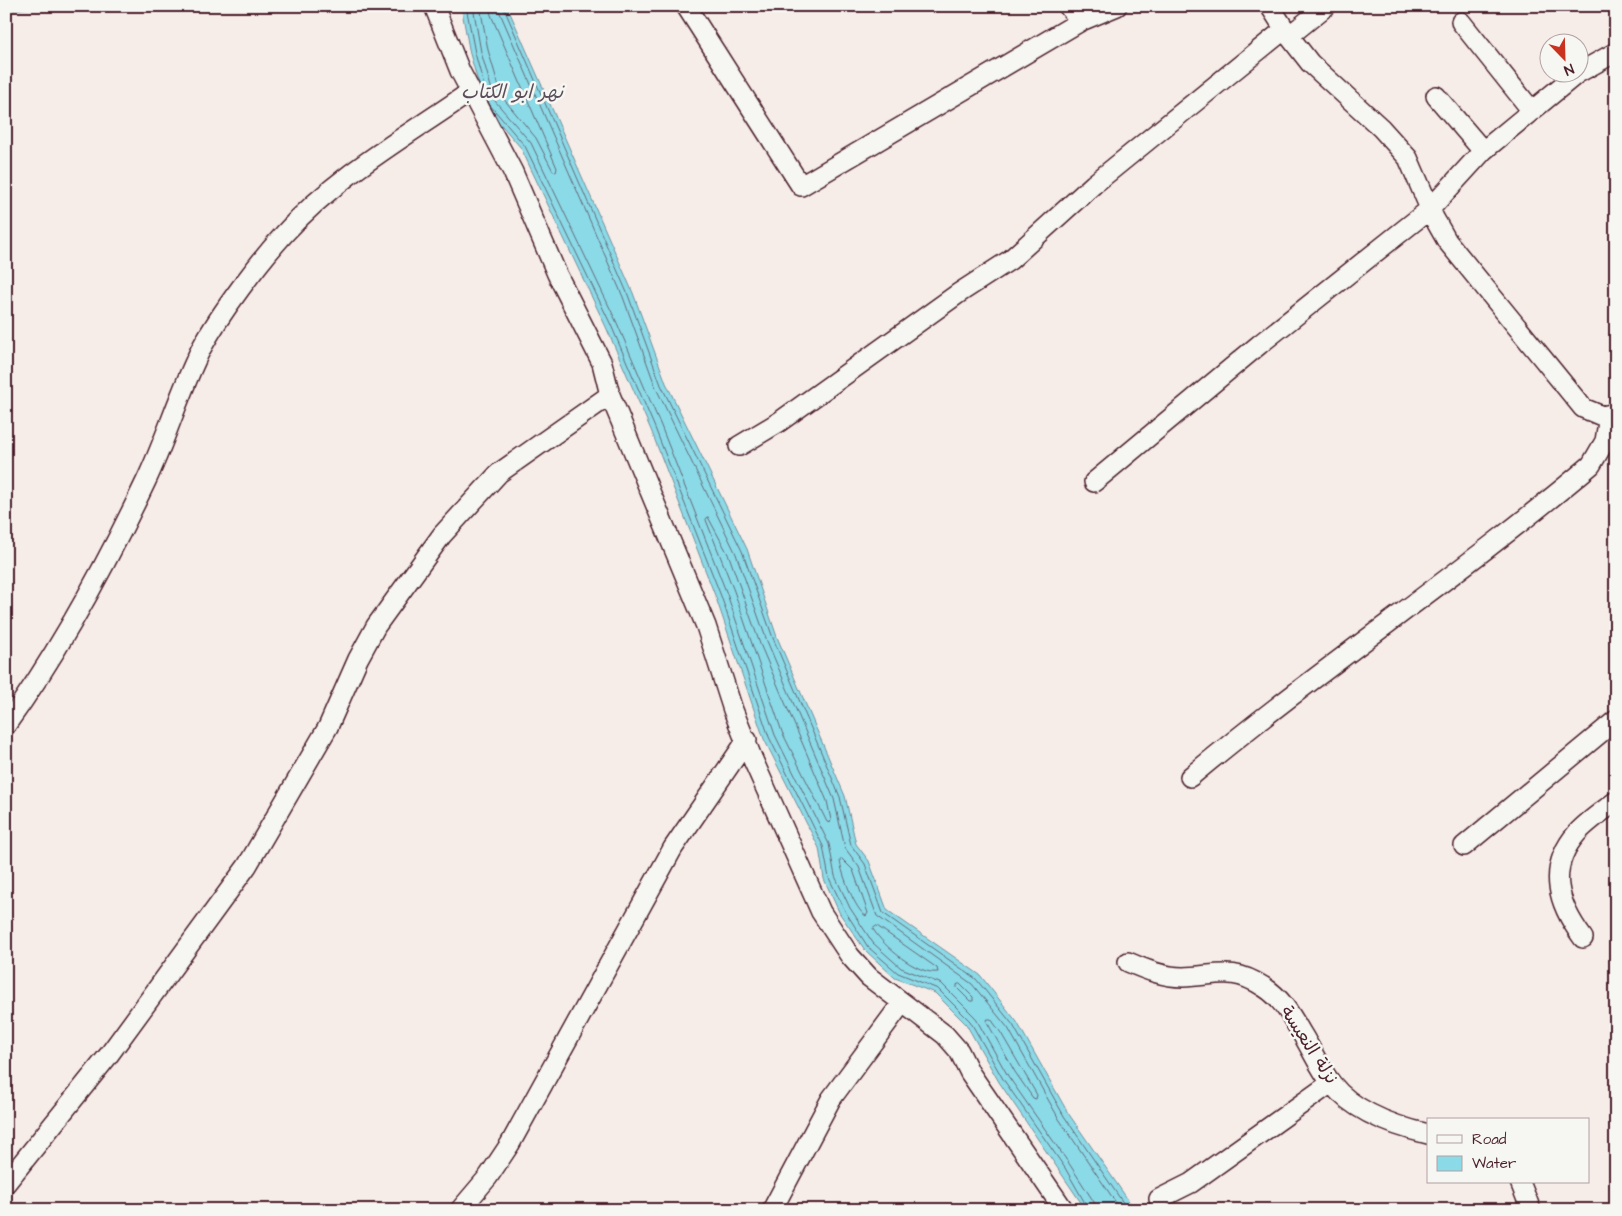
<svg xmlns="http://www.w3.org/2000/svg" width="1622" height="1216" font-family="'Architects Daughter','Playpen Sans Arabic',sans-serif">
<style>
.water{fill:#8bdae8;stroke:#718f9c}
.lines{fill:none;stroke-linecap:round;stroke-linejoin:round}
.shore{stroke:#646a77;stroke-width:1}
.stream{stroke:#718f9c;stroke-width:5}
.minor-casing{stroke:#4a1f2b;stroke-width:22}
.minor{stroke:#f6f6f2;stroke-width:19}
.labels{text-anchor:middle;dominant-baseline:central;stroke-width:5;stroke-linejoin:round;paint-order:stroke}
.street-label{font-size:18px;fill:#4a1f2b;stroke:#f6f6f2}
.water-label{font-size:19px;font-style:italic;fill:#5a4e5a;stroke:#f6f6f2}
</style>
<rect width="100%" height="100%" fill="#f7ede8"/>
<filter id="ink" filterUnits="userSpaceOnUse"><feTurbulence type="fractalNoise" baseFrequency=".02" numOctaves="2"/><feDisplacementMap in="SourceGraphic" scale="10" xChannelSelector="R" yChannelSelector="G"/><feConvolveMatrix kernelMatrix="1 2 1 2 8 2 1 2 1" color-interpolation-filters="sRGB"/></filter>
<g filter="url(#ink)">
<!-- water -->
<path class="water" d="M461 6H507L633 293 666 383 747 549 777 637 845 796 856 844 869 861 887 910 980 975 1017 1022 1068 1113 1135 1210H1086L999 1082 966 1024 935 993 895 978 865 950 840 914 824 879 819 848 764 739 716 598 651 430 606 327 521 148 485 106 470 54Z"/>
<g class="lines">
<!-- shore -->
<path class="shore" d="M466 6 475 53 489 104 525 146 611 325 655 428 721 596 769 737 823 846 829 878 845 911 868 947 898 973 938 989 970 1021 1003 1079 1065 1168 1089 1210
M473 6 481 52 495 101 531 143 617 323 661 426 727 594 775 735 829 844 835 876 850 908 873 943 901 968 942 984 975 1017 1008 1076 1070 1165 1094 1202 1096 1210
M480 6 488 50 502 97 536 138 553 171 556 172 557 168 491 15 489 6
M497 6 623 297 656 388 736 554 767 641 834 799 845 848 859 867 877 916 972 984 1008 1028 1059 1119 1121 1210
M503 6 628 295 661 385 742 551 773 638 840 797 851 845 865 864 883 913 976 979 1013 1025 1064 1116 1128 1210
M708 517 729 556 760 644 827 801 831 820 830 823 827 822 782 732 734 591 706 520Z
M842 859 853 870 868 913 866 916C855 910 842 874 840 861Z
M877 926 937 968 938 972C917 975 883 946 873 929Z
M960 984 973 997V1001H970L957 988V985Z
M988 1019H991L1001 1033 1037 1095 1036 1099 1033 1098 1015 1072 987 1022Z"/>
<!-- stream -->
<path class="stream" d="M6 9 26 6"/>
<defs>
<path id="minor" d="M434 6 460 71 513 172 557 274 602 363 610 395 706 626 733 710 753 760 821 912 850 956 869 977 945 1035 959 1051 970 1073 1064 1210
M686 6 801 186 1081 21 1117 6
M1068 6 1081 21
M1270 6 1289 36 1310 63 1381 128 1408 158 1434 218 1447 241 1583 408 1602 416 1616 413
M1461 22 1532 111
M1289 36 1326 6
M1580 72 1616 52
M1436 96 1483 151
M739 446 779 422 959 293 1010 260 1094 184 1285 29
M1094 482 1260 344 1430 209 1483 151 1579 72
M6 725C61 649 106 565 146 481 167 437 180 390 202 347 221 312 258 263 285 233 336 176 407 136 470 92
M1190 777C1320 668 1462 574 1591 465L1605 441 1609 416
M1464 846 1616 720
M1583 938C1558 904 1546 869 1577 833 1588 821 1603 811 1616 801
M1128 962C1146 970 1164 977 1183 977 1217 976 1232 966 1264 987 1282 998 1292 1017 1302 1034 1312 1050 1320 1069 1332 1084 1354 1112 1394 1126 1428 1134
M1520 1182 1531 1210
M6 1183 108 1056 247 866 328 727 358 659 376 626 442 535 499 473 610 395
M1159 1199 1191 1183 1331 1083
M460 1210 488 1177 510 1144 673 848 747 740
M772 1210 831 1099 902 1003"/>
</defs>
<!-- minor casing -->
<use href="#minor" class="minor-casing"/>
<!-- minor -->
<use href="#minor" class="minor"/>
</g>
</g>
<g class="labels">
<!-- street labels -->
<g class="street-label">
<text transform="translate(1309 1045) rotate(57)">نزلة النعيسة</text>
</g>
<!-- water labels -->
<g class="water-label">
<text x="512" y="92">نهر ابو الكتاب</text>
</g>
</g>
<!-- margin -->
<rect width="1622" height="1216" fill="none" stroke="#f6f6f2" stroke-width="25"/>
<rect x="12" y="12" width="1597" height="1191" fill="none" stroke="#4a1f2b" stroke-width="2" filter="url(#ink)"/>
<!-- legend -->
<rect x="1427" y="1118" width="162" height="65" fill="#f6f6f2" stroke="#b1a0a2"/>
<rect x="1437" y="1135" width="25" height="8" fill="#f6f6f2" stroke="#b1a0a2"/>
<text x="1472" y="1144" font-size="15" fill="#4a1f2b">Road</text>
<rect x="1437" y="1156" width="25" height="15" fill="#8bdae8" stroke="#b1a0a2"/>
<text x="1472" y="1168" font-size="15" fill="#4a1f2b">Water</text>
<!-- north arrow -->
<g transform="translate(1564 58) rotate(157)"><circle r="24" fill="#f6f6f2" stroke="#b1a0a2"/>
<path d="M0-4L9 19L0 12L-9 19Z" fill="#c8321e"/>
<text y="-8" font-size="14" font-weight="bold" text-anchor="middle" fill="#4a1f2b">N</text>
</g>
</svg>
